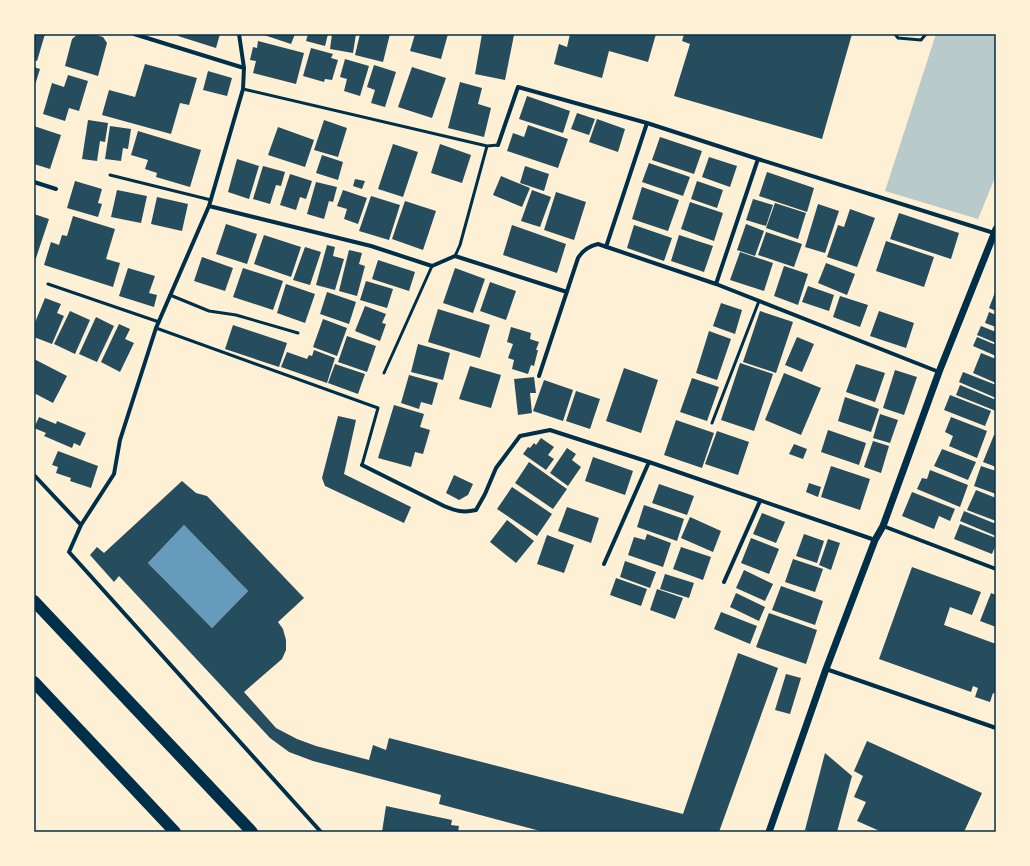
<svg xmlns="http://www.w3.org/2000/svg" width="1030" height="866" font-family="'Asap Condensed',sans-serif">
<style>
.green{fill:#b9caca}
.water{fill:#669bbc}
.building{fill:#264d5e;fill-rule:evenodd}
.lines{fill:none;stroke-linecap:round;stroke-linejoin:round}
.service{stroke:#003049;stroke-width:3}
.minor{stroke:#003049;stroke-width:4}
.tertiary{stroke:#003049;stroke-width:7}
.motorway{stroke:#003049;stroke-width:12}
.neatline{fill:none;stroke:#003049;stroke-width:1.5}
</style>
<rect width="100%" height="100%" fill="#fdf0d5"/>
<!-- green -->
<path class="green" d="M936 34H986L996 36V175L978 219 885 191Z"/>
<!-- water -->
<path class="water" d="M184 525 248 591 212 628 148 563Z"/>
<!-- building -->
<path class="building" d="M34 34H45L37 61 34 60Z
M78 34H93L103 37 107 43 98 76 65 66 72 39Z
M179 34H220L216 48 178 36Z
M261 34H295L291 44Z
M308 34H328L325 46 306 41Z
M332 34H356L353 53 330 49Z
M360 34H390L383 62 355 55Z
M415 34H448L441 59 410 51Z
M482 34H509L514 35 505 80 475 74Z
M570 34H656L648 62 609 51 602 78 554 64 559 44 567 47Z
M684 34H852L822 139 674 96 690 44 682 41Z
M258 41 304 53 296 84 253 73 256 61 250 60 253 47 257 48Z
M311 48 333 54 331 58 338 60 332 80 325 79 324 82 303 76Z
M345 59 369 66 360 96 344 91 347 79 340 77Z
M145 64 197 78 189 105 180 103 171 134 102 115 109 90 135 97Z
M374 65 396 72 385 107 371 103 375 90 367 87Z
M34 67 40 69 34 88Z
M412 67 446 78 432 118 398 107Z
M208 71 232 78 227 96 203 90Z
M68 75 88 81 79 111 69 108 65 121 43 114 52 83 64 87Z
M460 82 482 88 478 104 491 108 484 137 448 128Z
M527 96 570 111 563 133 519 119Z
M577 113 595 119 589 135 571 129Z
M597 119 625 129 618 152 589 142Z
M88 120 108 123 105 142 100 141 97 161 82 159Z
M324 120 347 128 338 157 314 150Z
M528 125 568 139 558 168 507 151 513 133 524 137Z
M34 126 61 135 50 169 34 164Z
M110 126 131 129 128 149 123 148 121 161 105 159Z
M278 127 314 140 305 167 268 155Z
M138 131 201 150 190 187 156 177 157 173 145 169 148 160 131 155Z
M660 137 702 151 694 174 652 160Z
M393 144 418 152 403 197 378 189Z
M440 144 471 155 462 183 431 173Z
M322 155 343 162 338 180 316 173Z
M709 157 737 166 730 187 702 177Z
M237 159 259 166 249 199 228 192Z
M649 163 690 177 683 196 642 182Z
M263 166 285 172 281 186 276 185 270 204 253 199Z
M525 166 549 174 544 191 520 183Z
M767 172 814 188 807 212 759 196Z
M290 174 312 181 306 199 300 197 296 210 280 205Z
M501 176 530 188 522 207 493 195Z
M355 179 365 181 362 189 353 186Z
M75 181 102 189 98 203 102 204 98 217 67 208Z
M697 181 723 190 717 208 691 199Z
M316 182 337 187 333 202 329 201 324 219 307 214Z
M642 187 679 200 668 231 632 219Z
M117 190 147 196 141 223 111 217Z
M343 190 367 198 358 224 344 219 347 209 337 206Z
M532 190 551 197 540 227 521 221Z
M556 192 586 202 574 240 544 230Z
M371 196 400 205 389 240 359 231Z
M157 197 188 204 182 231 151 224Z
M753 199 773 205 766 226 746 220Z
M405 201 436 211 423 250 392 239Z
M690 202 723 213 714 241 681 229Z
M775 203 806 213 798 239 766 228Z
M818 204 839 211 825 253 805 247Z
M850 209 875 218 857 267 827 257 838 225 844 227Z
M899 213 959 233 951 259 890 239Z
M34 214 49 219 35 261 34 260Z
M73 216 115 229 106 259 120 263 113 287 44 265 51 242 59 245 62 235 67 236Z
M226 224 257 234 247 264 216 254Z
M746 224 764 231 755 256 737 250Z
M512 225 566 244 557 273 503 255Z
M634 225 672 238 664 261 627 248Z
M766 232 802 244 794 267 758 255Z
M264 235 301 247 291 277 254 264Z
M679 235 713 246 704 272 671 261Z
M886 241 934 257 924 287 876 271Z
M327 245 335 247 333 256 344 259 335 290 316 285Z
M305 247 321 252 310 285 293 280Z
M349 250 362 253 359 264 365 266 357 296 339 291Z
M740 252 773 263 764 291 730 280Z
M202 257 233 268 225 291 194 281Z
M378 260 415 272 409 291 372 279Z
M826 263 855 274 847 295 818 283Z
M784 266 808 274 798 305 774 296Z
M128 268 155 276 149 293 157 295 154 307 119 296Z
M243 268 283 281 273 310 233 297Z
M455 268 485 279 473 313 443 303Z
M366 281 393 289 387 308 360 300Z
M490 282 516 291 506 320 480 311Z
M286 284 315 294 305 323 277 313Z
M808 286 834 295 829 311 802 302Z
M996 290V311L989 308Z
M327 292 356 302 349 324 320 314Z
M840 296 868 305 860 327 833 317Z
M45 298 61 304 57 313 64 316 52 344 34 337V325Z
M721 303 742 310 735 334 713 326Z
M365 306 386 314 382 323 386 324 380 341 355 331Z
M438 309 490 325 480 358 428 342Z
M70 311 90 320 75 354 54 344Z
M760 311 793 322 776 373 743 362Z
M879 311 914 323 906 348 870 336Z
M989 312 996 315V327L985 323Z
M96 317 114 326 97 362 79 354Z
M323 319 347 328 337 356 313 347Z
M119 324 130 329 125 339 134 343 120 372 101 362Z
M233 325 287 343 279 367 225 349Z
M981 326 996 332V343L977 335Z
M511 327 531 333 530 339 539 342 536 350H538L534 366 531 365 528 374 512 369 514 360 508 358 513 344 507 342Z
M709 331 731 339 717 380 696 373Z
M347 336 376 346 367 372 338 362Z
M797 337 814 344 802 372 785 365Z
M977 337 996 345V356L973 346Z
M418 344 450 353 443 380 411 372Z
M314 350 335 358 327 383 281 367 287 352 307 359 309 355 312 356Z
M981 353 996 359V383L973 373Z
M34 359 67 376 53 403 34 393Z
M740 363 773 374 754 431 721 420Z
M335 364 365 374 358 394 328 383Z
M856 364 885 373 875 402 846 392Z
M470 366 501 375 491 408 459 399Z
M624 368 658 380 641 433 606 421Z
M895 370 917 377 904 415 883 408Z
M963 372 996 385V398L959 382Z
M784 373 821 388 801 435 765 420Z
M409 375 438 383 432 405 421 402 419 409 401 403Z
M534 377 536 393H530L532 413 518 415 514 379Z
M692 378 719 387 707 421 680 412Z
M544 380 573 390 563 421 533 411Z
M960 385 996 400V411L956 395Z
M576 391 600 399 590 429 566 421Z
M950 395 991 411 985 426 944 410Z
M845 397 879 409 871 432 838 421Z
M394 405 424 414 420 427 430 430 423 454 415 452 411 467 378 458Z
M880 414 898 420 890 443 873 438Z
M338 416 356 420 344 474 411 507 404 523 325 486 322 478Z
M39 417 56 424 57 421 86 433 80 446 74 443 72 448 44 436 46 433 34 428Z
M951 417 987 431 977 458 949 446 953 436 945 432Z
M676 420 714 433 702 468 664 455Z
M828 430 866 443 859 465 821 452Z
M717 431 749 442 738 475 705 464Z
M994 435 996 436V467L983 462Z
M541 438 554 447 548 455 554 459 546 470 523 454 528 447 530 448 534 443 536 445Z
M873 441 889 446 881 473 864 467Z
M794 444 807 449 803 459 789 454Z
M567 448 576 454 572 460 581 467 568 486 550 473Z
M942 449 976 462 968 480 934 466Z
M58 451 98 466 91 488 70 481 71 478 56 473 58 467 52 465Z
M593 457 633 471 625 495 585 481Z
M529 462 567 489 553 509 515 483Z
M831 466 870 479 860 510 821 497Z
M981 466 996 471V494L974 486Z
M930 470 968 485 960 507 917 489 922 478 927 479Z
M454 475 473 484 468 495 459 500 446 493Z
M182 481 196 493 207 496 304 598 278 622 283 629 286 640V650L282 659 244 692 276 728 297 739 316 746 369 760 373 745 386 750 389 738 683 814 738 653 778 668 719 832H544L439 804 441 795 313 761 289 752 270 738 119 576 114 582 90 555 97 547 104 553ZM184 525 248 591 212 628 148 563Z
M809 483 821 487 818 497 806 492Z
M659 484 694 496 687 515 652 503Z
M512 487 552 514 537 536 497 509Z
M976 490 996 498V521L967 510Z
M912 492 955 509 950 521 939 516 934 529 902 516Z
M644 505 684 519 677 541 637 527Z
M567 507 599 518 591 543 558 531Z
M964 511 996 524V536L960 521Z
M762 513 785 522 776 543 753 534Z
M690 517 721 531 713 552 681 538Z
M507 520 534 541 516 563 490 542Z
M960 524 996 538V544L992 554 954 539Z
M647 534 671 543 663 567 628 555 634 537 645 540Z
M804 534 824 541 817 563 796 556Z
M547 535 574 545 564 573 537 564Z
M751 538 779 549 769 574 741 563Z
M828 539 840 543 831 570 819 565Z
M681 547 711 557 703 580 673 569Z
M793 559 823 569 815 592 785 582Z
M625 561 656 572 650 588 620 577Z
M912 567 981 592 972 615 950 607 944 625 996 644V694L993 693 990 702 975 697 978 688 973 686 971 692 879 659Z
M744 570 773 584 765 601 736 588Z
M665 574 694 583 689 598 660 589Z
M616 578 647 589 641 606 610 595Z
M781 586 823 601 815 625 772 610Z
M657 589 683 598 675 619 650 610Z
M736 593 765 607 759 621 730 607Z
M991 593 996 595V627L980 621Z
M721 612 757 626 750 644 714 629Z
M769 613 817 630 806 664 756 647Z
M786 674 801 678 790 714 775 710Z
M867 741 982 793 964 832H882L857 821 866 802 854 797 863 776 854 771Z
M825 753 852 776 837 832H812L805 830Z
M386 806 452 820 451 825 459 826 458 832H382Z"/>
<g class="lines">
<!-- service -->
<path class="service" d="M895 34 898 38 921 40 926 34
M243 89 487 146 498 145
M110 175 211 200
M455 256 460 245 487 146
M48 284 159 322
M170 295 209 311 236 315 298 333
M156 328 378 408 362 465
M384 373 432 266
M712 423 759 301"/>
<!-- minor -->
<path class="minor" d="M134 34 244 68
M239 34 244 68 243 89 209 206 156 328 120 440 114 474 81 525 69 552 321 832
M498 145 518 87 647 123
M34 182 56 189
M209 206 371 246 432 266 455 256 567 292
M606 247 647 123 758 159
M716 284 758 159 994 233
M539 376 578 258C583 250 589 246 598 244L716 284 939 372
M362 465 444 506C456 511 463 513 476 510L485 494 496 468 520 436 550 430 649 462 875 540
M34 475 81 525
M883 526 996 569
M604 564 649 462
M724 582 760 501
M826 669 996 728"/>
<!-- tertiary -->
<path class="tertiary" d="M769 832 826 669 875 540 883 526 939 372 996 229"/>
<!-- motorway -->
<path class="motorway" d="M34 601 252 832
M34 682 175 832"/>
</g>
<!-- border -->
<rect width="1030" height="866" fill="none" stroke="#fdf0d5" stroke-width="70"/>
<rect x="35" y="35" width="960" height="796" class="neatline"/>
</svg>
